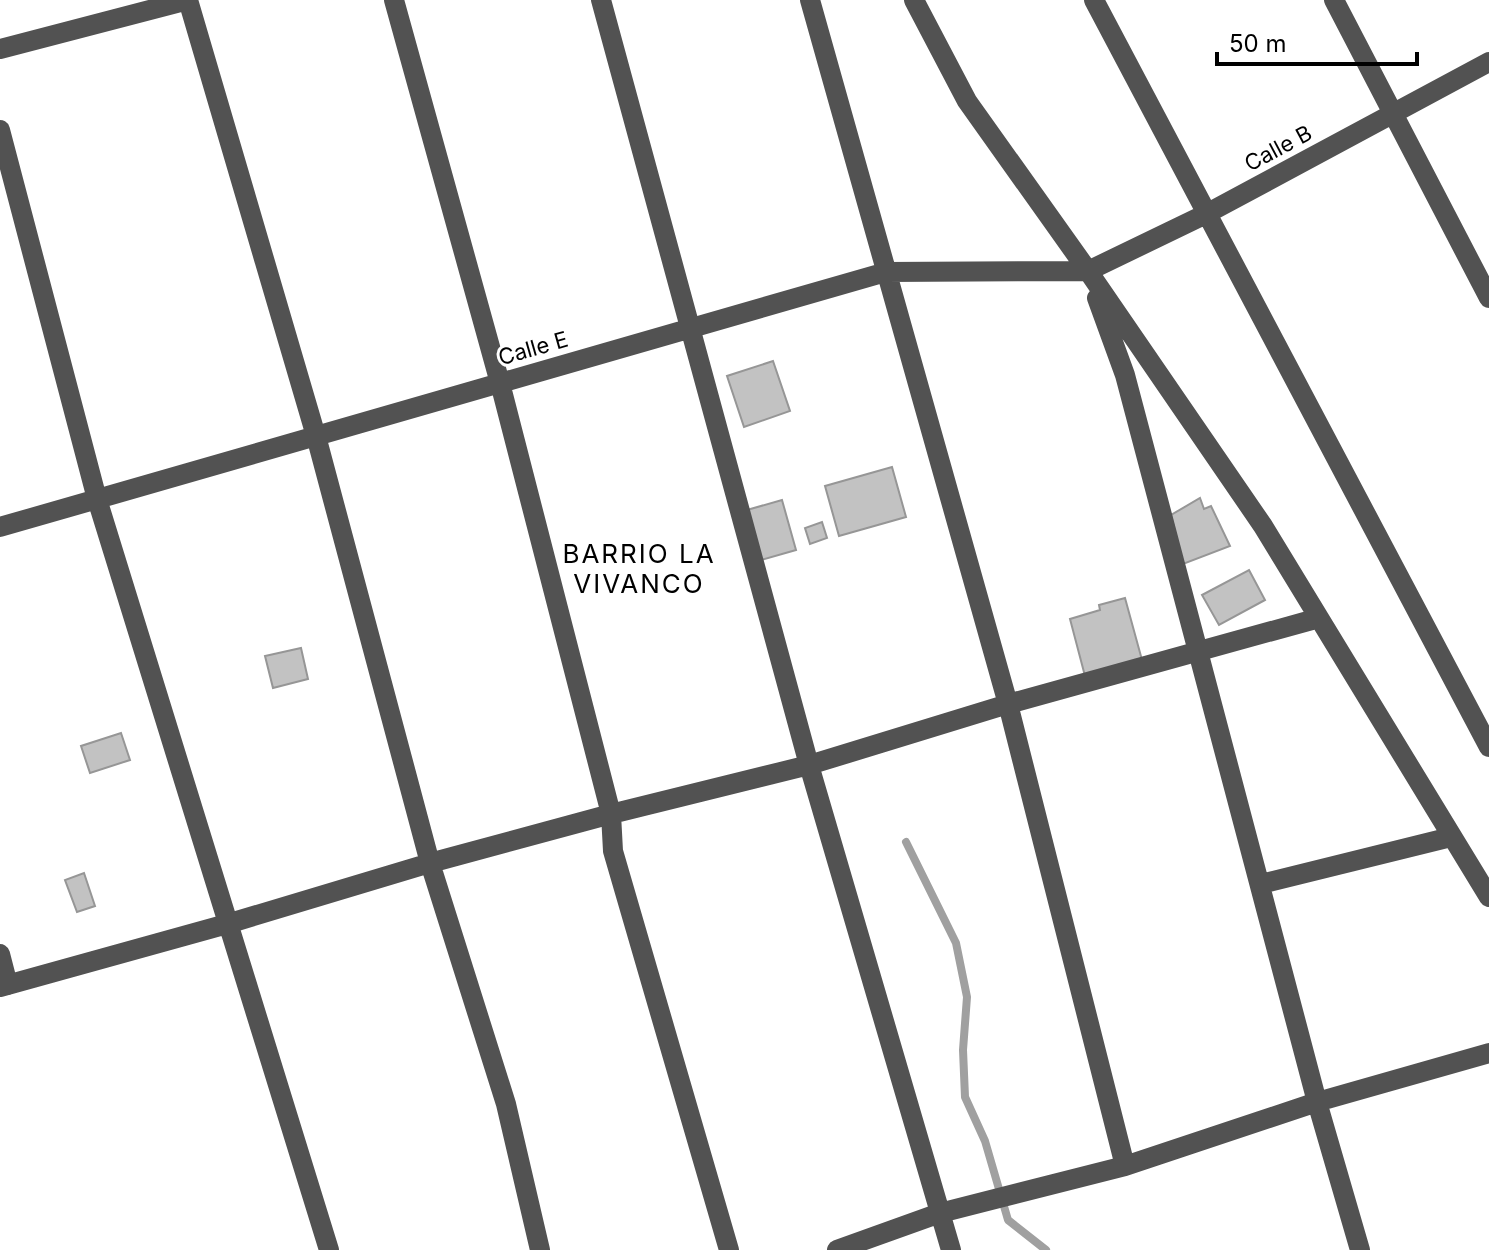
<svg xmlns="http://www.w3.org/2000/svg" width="1489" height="1250" font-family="Inter,sans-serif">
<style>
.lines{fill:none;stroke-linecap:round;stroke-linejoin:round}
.stream{stroke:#a0a0a0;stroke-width:8}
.building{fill:#c2c2c2;stroke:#969696;stroke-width:2}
.minor{stroke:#525252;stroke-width:20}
.labels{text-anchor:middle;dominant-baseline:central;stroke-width:6;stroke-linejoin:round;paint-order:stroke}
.street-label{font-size:22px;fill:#000;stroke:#fff}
.quarter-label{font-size:26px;letter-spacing:2px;fill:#000;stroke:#fff}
</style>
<rect width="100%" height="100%" fill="#fff"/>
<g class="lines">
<!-- stream -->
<path class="stream" d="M906 842 956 943 967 997 963 1050 965 1097 985 1141 1008 1220 1046 1250"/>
</g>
<!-- building -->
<path class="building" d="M773 361 790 411 744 427 727 376Z
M892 467 906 517 839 536 825 486Z
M1200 498 1204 509 1211 506 1230 546 1183 564 1171 515Z
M782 500 796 550 761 560 747 510Z
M822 522 827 538 810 544 805 528Z
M1249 570 1265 600 1219 625 1202 595Z
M1125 598 1142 660 1085 676 1070 619 1100 610 1099 605Z
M301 648 308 679 273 688 265 656Z
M121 733 130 760 90 773 81 746Z
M84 873 95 906 77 912 65 880Z"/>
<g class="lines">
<!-- minor -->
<path class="minor" d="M394 0 500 383 611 814 613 851 729 1250
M601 0 809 765 951 1250
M810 0 1008 704 1125 1166
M914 0 967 101 1088 271 1263 526 1489 897
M1094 0 1489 747
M1334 0 1489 298
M0 49 188 0 316 436 430 863 506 1104 540 1250
M0 130 97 499 329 1250
M1097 298 1125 375 1317 1102 1360 1250
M0 527 886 272 1088 271 1206 214 1489 62
M1261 884 1451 837
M0 954 8 985
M0 987 227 924 430 863 611 814 809 765 1008 704 1319 618
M837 1250 940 1213 1125 1166 1317 1102 1489 1053"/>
</g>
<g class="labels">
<!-- street labels -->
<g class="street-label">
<text transform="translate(1278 148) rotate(-28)">Calle B</text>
<text transform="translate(533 348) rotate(-16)">Calle E</text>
</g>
<!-- quarter labels -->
<g class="quarter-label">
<text x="639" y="553">BARRIO LA<tspan x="639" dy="30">VIVANCO</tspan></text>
</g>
</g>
<!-- scale -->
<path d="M1217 52v12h200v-12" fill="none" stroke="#000000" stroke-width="4"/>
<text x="1229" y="52" font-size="24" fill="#000000" stroke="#ffffff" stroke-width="6" paint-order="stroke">50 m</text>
</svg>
